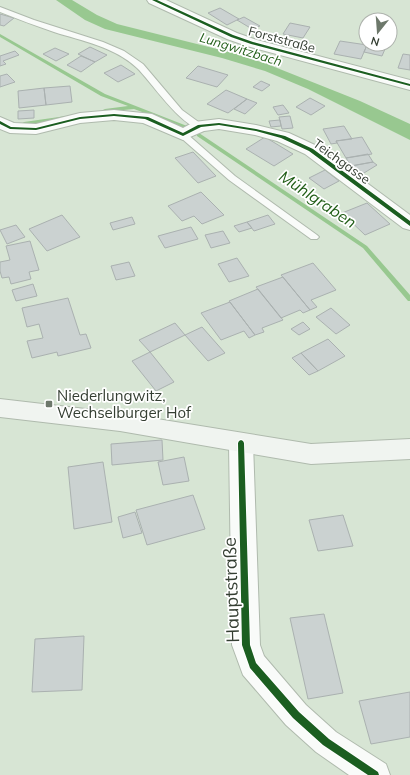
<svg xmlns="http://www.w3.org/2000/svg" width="410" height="775" font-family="Mulish,sans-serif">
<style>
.water{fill:#98c890}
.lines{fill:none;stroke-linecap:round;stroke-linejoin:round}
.stream{fill:#98c890;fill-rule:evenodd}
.building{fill:#cbd2d1;stroke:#aab1b0}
.service-casing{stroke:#afbaad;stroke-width:2}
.minor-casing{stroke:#afbaad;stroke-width:2}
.tertiary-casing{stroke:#afbaad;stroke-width:2}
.secondary-casing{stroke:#afbaad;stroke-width:2}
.service{fill:#f9fbf9;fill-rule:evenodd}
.minor{fill:#f9fbf9;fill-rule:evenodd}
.tertiary{fill:#f9fbf9;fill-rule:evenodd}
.secondary{fill:#f0f4f0;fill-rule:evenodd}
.cycleway-casing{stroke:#fff;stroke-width:2}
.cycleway{fill:#1b5e20;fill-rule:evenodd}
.poi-dot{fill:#6d786b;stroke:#fff;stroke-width:1.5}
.labels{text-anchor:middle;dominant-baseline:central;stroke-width:3.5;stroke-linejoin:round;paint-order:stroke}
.far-street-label{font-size:13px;fill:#343e32;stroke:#fff}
.far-water-label{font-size:13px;font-style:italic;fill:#215e17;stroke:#fff}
.poi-label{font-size:15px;fill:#343e32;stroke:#fff;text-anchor:start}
.water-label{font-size:16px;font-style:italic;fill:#215e17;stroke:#fff}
.near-street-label{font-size:18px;fill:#343e32;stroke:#fff}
</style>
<rect width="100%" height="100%" fill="#d7e5d4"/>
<!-- water -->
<path class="water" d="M56 0H72L97 15 117 24 233 53 267 64 360 101 410 124V140L308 89 265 71 222 58 105 29 85 20Z"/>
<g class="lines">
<!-- stream -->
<path class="stream" d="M0 34 105 94 187 126 186 127H182L134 109 103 112V110L105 109 128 106 101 96 0 37Z
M66 116 68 117V119L24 126 21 124 24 122Z
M199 133 367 246 410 295V301H408L363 248 197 136V134Z"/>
</g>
<!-- building -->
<path class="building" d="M220 8 239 19 227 25 208 13Z
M0 14 14 18 4 26 0 25Z
M244 17 260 26 252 29 237 20Z
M290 23 310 27 303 38 283 34Z
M340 41 367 45 361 59 334 54Z
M367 45 385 49 382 56 364 52Z
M90 47 107 55 95 62 78 54Z
M55 48 69 54 56 61 43 54Z
M15 51 19 55 3 61 6 64 0 66V56Z
M403 54 410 55V70L398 68Z
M81 56 95 62 81 72 67 65Z
M121 65 135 74 118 82 104 73Z
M198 66 228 75 217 87 186 78Z
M7 74 15 82 0 87V76Z
M261 81 270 85 262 91 253 87Z
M70 86 72 102 46 105 44 88Z
M44 88 46 105 19 108 18 91Z
M226 90 247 99 228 113 207 104Z
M310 98 325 106 311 115 296 107Z
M247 99 257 103 245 114 234 109Z
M283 105 289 113 278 115 273 107Z
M34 110V118L18 119V111Z
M290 116 293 128 282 129 279 117Z
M280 120 281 126 271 127 269 121Z
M344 126 352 139 336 141 337 143 331 144 323 129Z
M265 137 293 154 274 166 246 149Z
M362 137 372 154 346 158 336 141Z
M193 152 216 176 198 183 175 158Z
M368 154 373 162 351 166 346 158Z
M373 162 377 165 359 176 347 169 351 166Z
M325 170 339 181 324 189 309 178Z
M201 192 224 215 202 224 194 216 182 221 168 206Z
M367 203 390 224 365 235 342 213Z
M62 215 80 237 47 251 29 229Z
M268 215 275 224 254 231 247 222Z
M132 217 135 224 113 230 110 223Z
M247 222 252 228 239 232 234 226Z
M16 225 25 237 7 244 0 230Z
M191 227 198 239 165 248 158 236Z
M223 231 230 243 211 248 205 235Z
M30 241 39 270 29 272 31 279 11 284 9 277 2 278 0 271V262L10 260 6 246Z
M237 258 249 276 229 282 218 264Z
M129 262 135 276 116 280 111 266Z
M313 263 336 290 311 300 317 307 310 310 281 275Z
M283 277 310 310 303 313 300 310 281 318 256 287Z
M33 284 37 296 16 301 12 290Z
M258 289 283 320 262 328 264 332 255 335 229 301Z
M68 298 80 335 86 334 91 348 58 356 57 352 32 358 27 341 43 338 39 324 27 327 22 308Z
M230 302 255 335 249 338 244 331 221 340 201 313Z
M331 308 350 325 336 334 316 317Z
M303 322 310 329 299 335 291 329Z
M175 323 185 335 150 352 139 340Z
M202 327 225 353 208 361 185 335Z
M328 339 345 356 318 371 301 353Z
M150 352 174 382 156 391 132 361Z
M301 353 318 371 309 375 292 358Z
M162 440 163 460 112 465 111 444Z
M184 457 189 481 163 485 158 462Z
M103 462 112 522 74 529 68 467Z
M193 495 205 529 147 545 136 510Z
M135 512 142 533 123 538 118 517Z
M343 515 353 546 318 551 309 520Z
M324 614 343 693 308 699 290 618Z
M84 636 82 690 32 692 35 639Z
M410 692V737L371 744 359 701Z"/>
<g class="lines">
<defs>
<path id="service" d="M0 7 34 20 103 42 124 51 143 64 182 110 204 126 203 128C184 132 150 80 137 68 115 47 82 41 54 32 36 26 18 19 0 12Z
M183 132 186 133 235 176 317 235 319 237 317 239H311L229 180 180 137 179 135 180 133Z"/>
<path id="minor" d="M147 0H166L237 33 257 40 410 80V90L247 46 227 39 149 3Z
M114 110 152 114 183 128 194 122 219 119 256 125 289 133 317 146 410 215V230L403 228 305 154 277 141 255 135 219 129 204 131 183 140 143 123 114 120 80 123 36 134 10 133 0 129V117L14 123 36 124 80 113Z"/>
<path id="tertiary" d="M241 433 249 436 253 443 260 645 264 656 306 705 336 732 386 764 390 775H349L316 752 286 725 243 675 232 645 229 443 233 436Z"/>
<path id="secondary" d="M0 399 120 413 311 444 410 439V459L311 464 120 431 0 417Z"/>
</defs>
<!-- service casing -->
<use href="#service" class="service-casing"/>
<!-- minor casing -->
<use href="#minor" class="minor-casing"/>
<!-- tertiary casing -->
<use href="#tertiary" class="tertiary-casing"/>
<!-- secondary casing -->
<use href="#secondary" class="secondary-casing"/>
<!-- service -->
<use href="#service" class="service"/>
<!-- minor -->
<use href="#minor" class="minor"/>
<!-- tertiary -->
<use href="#tertiary" class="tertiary"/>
<!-- secondary -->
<use href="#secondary" class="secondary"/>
<defs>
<path id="cycleway" d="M152 0H157L233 35 253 42 410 84V86L251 44 231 37Z
M114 114 148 117 183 133 198 125 219 123 256 129 285 136 313 149 410 221V226L309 151 281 138 256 131 219 125 201 127 183 136 145 119 114 116 80 119 36 130 10 129 0 124V121L11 127 36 128 80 117Z
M241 440 243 441 244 443 250 645 256 663 299 712 329 739 378 772 379 775H368L323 745 293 718 250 668 249 665 242 645 238 443 239 441Z"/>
</defs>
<!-- cycleway casing -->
<use href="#cycleway" class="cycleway-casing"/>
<!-- cycleway -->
<use href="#cycleway" class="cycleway"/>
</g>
<!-- markers -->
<rect class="poi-dot" x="45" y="400" width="8" height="8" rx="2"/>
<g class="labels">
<!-- far-street labels -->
<g class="far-street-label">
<text transform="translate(282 39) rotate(15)">Forststraße</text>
<text transform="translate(342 161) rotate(36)">Teichgasse</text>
</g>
<!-- far-water labels -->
<g class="far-water-label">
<text transform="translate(241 49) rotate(17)">Lungwitzbach</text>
</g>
<!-- poi labels -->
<g class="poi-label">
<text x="57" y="395">Niederlungwitz,<tspan x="57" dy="17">Wechselburger Hof</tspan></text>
</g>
<!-- water labels -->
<g class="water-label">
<text transform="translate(318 199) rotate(34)">Mühlgraben</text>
</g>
<!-- near-street labels -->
<g class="near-street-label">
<text transform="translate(231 590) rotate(-92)">Hauptstraße</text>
</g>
</g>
<!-- north arrow -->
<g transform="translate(378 32) rotate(197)"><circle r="19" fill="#ffffff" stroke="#aeb2ad"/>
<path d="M0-3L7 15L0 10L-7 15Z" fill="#6d786b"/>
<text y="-6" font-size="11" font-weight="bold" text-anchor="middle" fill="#343e32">N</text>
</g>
</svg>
